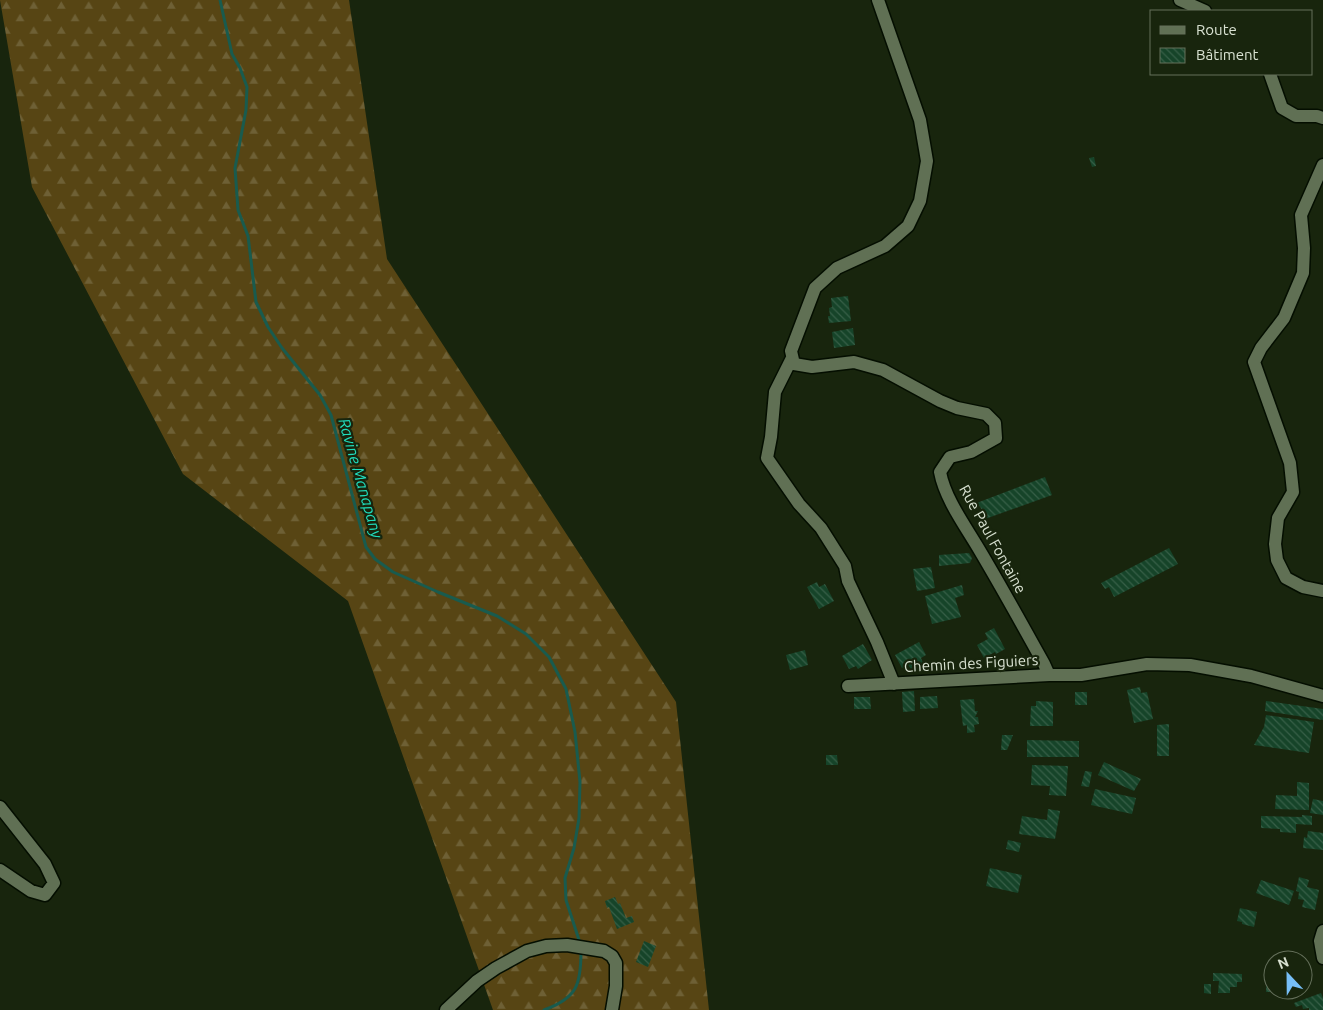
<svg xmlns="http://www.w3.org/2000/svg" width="1323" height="1010" font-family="Ubuntu,sans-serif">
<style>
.forest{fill:url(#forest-firs)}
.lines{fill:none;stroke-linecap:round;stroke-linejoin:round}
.stream{stroke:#195b4e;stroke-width:3}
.building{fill:url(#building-back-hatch)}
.street-casing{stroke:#040e00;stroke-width:15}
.secondary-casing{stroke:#040e00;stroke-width:15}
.street{stroke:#607054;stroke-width:12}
.secondary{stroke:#607054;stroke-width:12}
.labels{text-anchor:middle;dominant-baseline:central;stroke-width:4.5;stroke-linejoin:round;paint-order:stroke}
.street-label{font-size:15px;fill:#d8e1d1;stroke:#18250d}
.water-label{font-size:16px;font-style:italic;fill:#20dcbc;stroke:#18250d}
</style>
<defs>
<pattern id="forest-firs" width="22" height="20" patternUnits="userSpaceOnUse" patternTransform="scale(1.25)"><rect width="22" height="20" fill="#574514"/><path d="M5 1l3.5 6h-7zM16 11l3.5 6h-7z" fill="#6e6035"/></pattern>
<pattern id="building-back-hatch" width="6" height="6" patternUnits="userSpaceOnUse" patternTransform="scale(1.25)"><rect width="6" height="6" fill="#164429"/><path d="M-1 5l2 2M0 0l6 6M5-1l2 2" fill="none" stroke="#375f47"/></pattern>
</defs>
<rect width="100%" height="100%" fill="#18250d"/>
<!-- forest -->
<path class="forest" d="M0 0H349L387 259 676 702 709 1010H493L348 601 183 474 32 187Z"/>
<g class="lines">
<!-- stream -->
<path class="stream" d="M220 0 232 54 240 68 247 87 246 110 235 168 238 210 248 236 256 302 268 327 282 348 320 395 331 415 366 547 375 559 393 572 438 592 497 616 526 634 549 657 566 689 575 732 580 782 579 818 574 848 565 878 566 900 580 943
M544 1010C577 998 581 985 581 951"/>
</g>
<!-- building -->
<path class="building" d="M1094 157 1096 166 1092 167 1089 158Z
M848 296 851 321 829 323 828 316H830L829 308 832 307 831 298Z
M853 328 855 345 834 348 832 332Z
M1045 477 1052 495 985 519 980 506 976 508 974 504Z
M1169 548 1178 564 1114 597 1109 587 1105 589 1101 583Z
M969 553 972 558 970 563 939 566V555Z
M931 567 935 588 917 591 913 569Z
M817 582 819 587 825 584 834 601 819 609 807 587Z
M962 585 964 595 955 598 961 617 932 624 925 596Z
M994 628 1005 649 996 654 995 652 984 658 977 645 988 639 985 633Z
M919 642 926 655 921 658 923 663 911 669 908 665 902 668 895 655Z
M863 644 872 660 858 669 856 666 849 669 842 656Z
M805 650 808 665 790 670 786 655Z
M1140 687 1141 693 1147 692 1153 719 1134 723 1127 690Z
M914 691 915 711 903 712 902 692Z
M1075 692H1087V705H1075Z
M937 696 938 708 920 709V697Z
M854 697H870L871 709H854Z
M974 699 975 711H978L975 717H978L979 724 974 725 975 732 967 733V725L963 726 960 700Z
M1036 701 1053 702V726H1030L1031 706H1036Z
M1266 701 1323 709V720L1265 711Z
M1266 715 1314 722 1309 753 1254 745 1264 727Z
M1169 724V756H1157V725Z
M1002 735H1013L1007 750H1001Z
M1027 740 1079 741V757H1027Z
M826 755H837L838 765H826Z
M1104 762 1141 779 1134 791 1098 775Z
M1032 765 1068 766 1066 796 1049 795 1050 786 1031 785Z
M1085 771 1092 772 1089 787 1081 786Z
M1297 782 1309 783V810L1275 809 1276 795 1297 796Z
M1095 789 1136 798 1132 814 1091 805Z
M1313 799 1323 801V815L1310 813Z
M1048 809 1060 811 1055 839 1019 834 1022 816 1047 820Z
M1302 815 1312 816V825L1296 824V833L1280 832V829L1261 828V816L1302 817Z
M1308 831 1323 833V850L1303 848 1304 837 1307 838Z
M1008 840 1021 843 1019 852 1006 849Z
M990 868 1022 875 1018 893 986 886Z
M1299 877 1309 880 1307 887 1319 890 1315 910 1302 907 1304 900 1298 899 1299 892 1296 891Z
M1261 880 1294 891 1289 905 1256 893Z
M615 897 618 904 620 903 626 918 632 916 634 922 617 929 609 907 607 908 605 901Z
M1240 908 1257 912 1254 927 1242 924V922L1237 921Z
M644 941 656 946 648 967 636 962Z
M1267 967H1273V990H1295V992H1266Z
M1213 973 1242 974V982H1237V987H1230V993H1218L1219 981H1213Z
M1204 984H1211V994L1204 993Z
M1321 993 1323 998V1010H1309V1008L1303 1009 1302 1005 1296 1007 1294 1003Z"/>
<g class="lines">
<defs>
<path id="street" d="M878 0 920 120 927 161 920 201 908 226 885 246 837 268 815 288 791 351 794 364 812 367 854 362 883 370 940 401 957 408 986 414 995 423 996 438 971 452 950 457 940 472C945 499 966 527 980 551 1002 588 1023 626 1044 664L1049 675H1081L1147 664 1190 665 1251 676 1323 696
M1180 0 1205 11
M1270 74 1282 108 1296 116H1317L1323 118
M1323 165 1301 215 1304 248 1303 273 1284 318 1261 348 1254 362 1290 463 1293 492 1278 518 1275 544 1277 560 1286 578 1303 587 1323 591
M792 358 775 392 771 437 767 458 799 504 821 528 845 566 848 581 877 642 894 684
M848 686 1049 675
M0 807 45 864 54 883 45 895 31 891 0 870"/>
<path id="secondary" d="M1323 931 1320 941 1323 958
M446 1010 477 981 496 968 527 951 546 946 567 945 604 951 612 956 616 963V986L612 1010"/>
</defs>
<!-- street casing -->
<use href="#street" class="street-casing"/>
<!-- secondary casing -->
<use href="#secondary" class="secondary-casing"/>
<!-- street -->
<use href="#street" class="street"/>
<!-- secondary -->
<use href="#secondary" class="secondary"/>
</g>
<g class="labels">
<!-- street labels -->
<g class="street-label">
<text transform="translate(993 539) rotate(61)">Rue Paul Fontaine</text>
<text transform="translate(971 663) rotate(-3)">Chemin des Figuiers</text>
</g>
<!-- water labels -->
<g class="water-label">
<text transform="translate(361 478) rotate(74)">Ravine Manapany</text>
</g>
</g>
<!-- legend -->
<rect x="1150" y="10" width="162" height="65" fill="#18250d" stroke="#65705b"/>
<rect x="1160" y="26" width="25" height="8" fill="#607054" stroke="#65705b"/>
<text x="1196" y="35" font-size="15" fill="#d8e1d1">Route</text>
<rect x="1160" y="48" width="25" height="15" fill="url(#building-back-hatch)" stroke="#65705b"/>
<text x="1196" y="60" font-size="15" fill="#d8e1d1">Bâtiment</text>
<!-- north arrow -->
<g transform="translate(1288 975) rotate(338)"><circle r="24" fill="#18250d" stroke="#65705b"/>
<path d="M0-4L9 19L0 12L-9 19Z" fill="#77bff7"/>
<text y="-8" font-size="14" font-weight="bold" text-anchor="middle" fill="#d8e1d1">N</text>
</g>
</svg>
